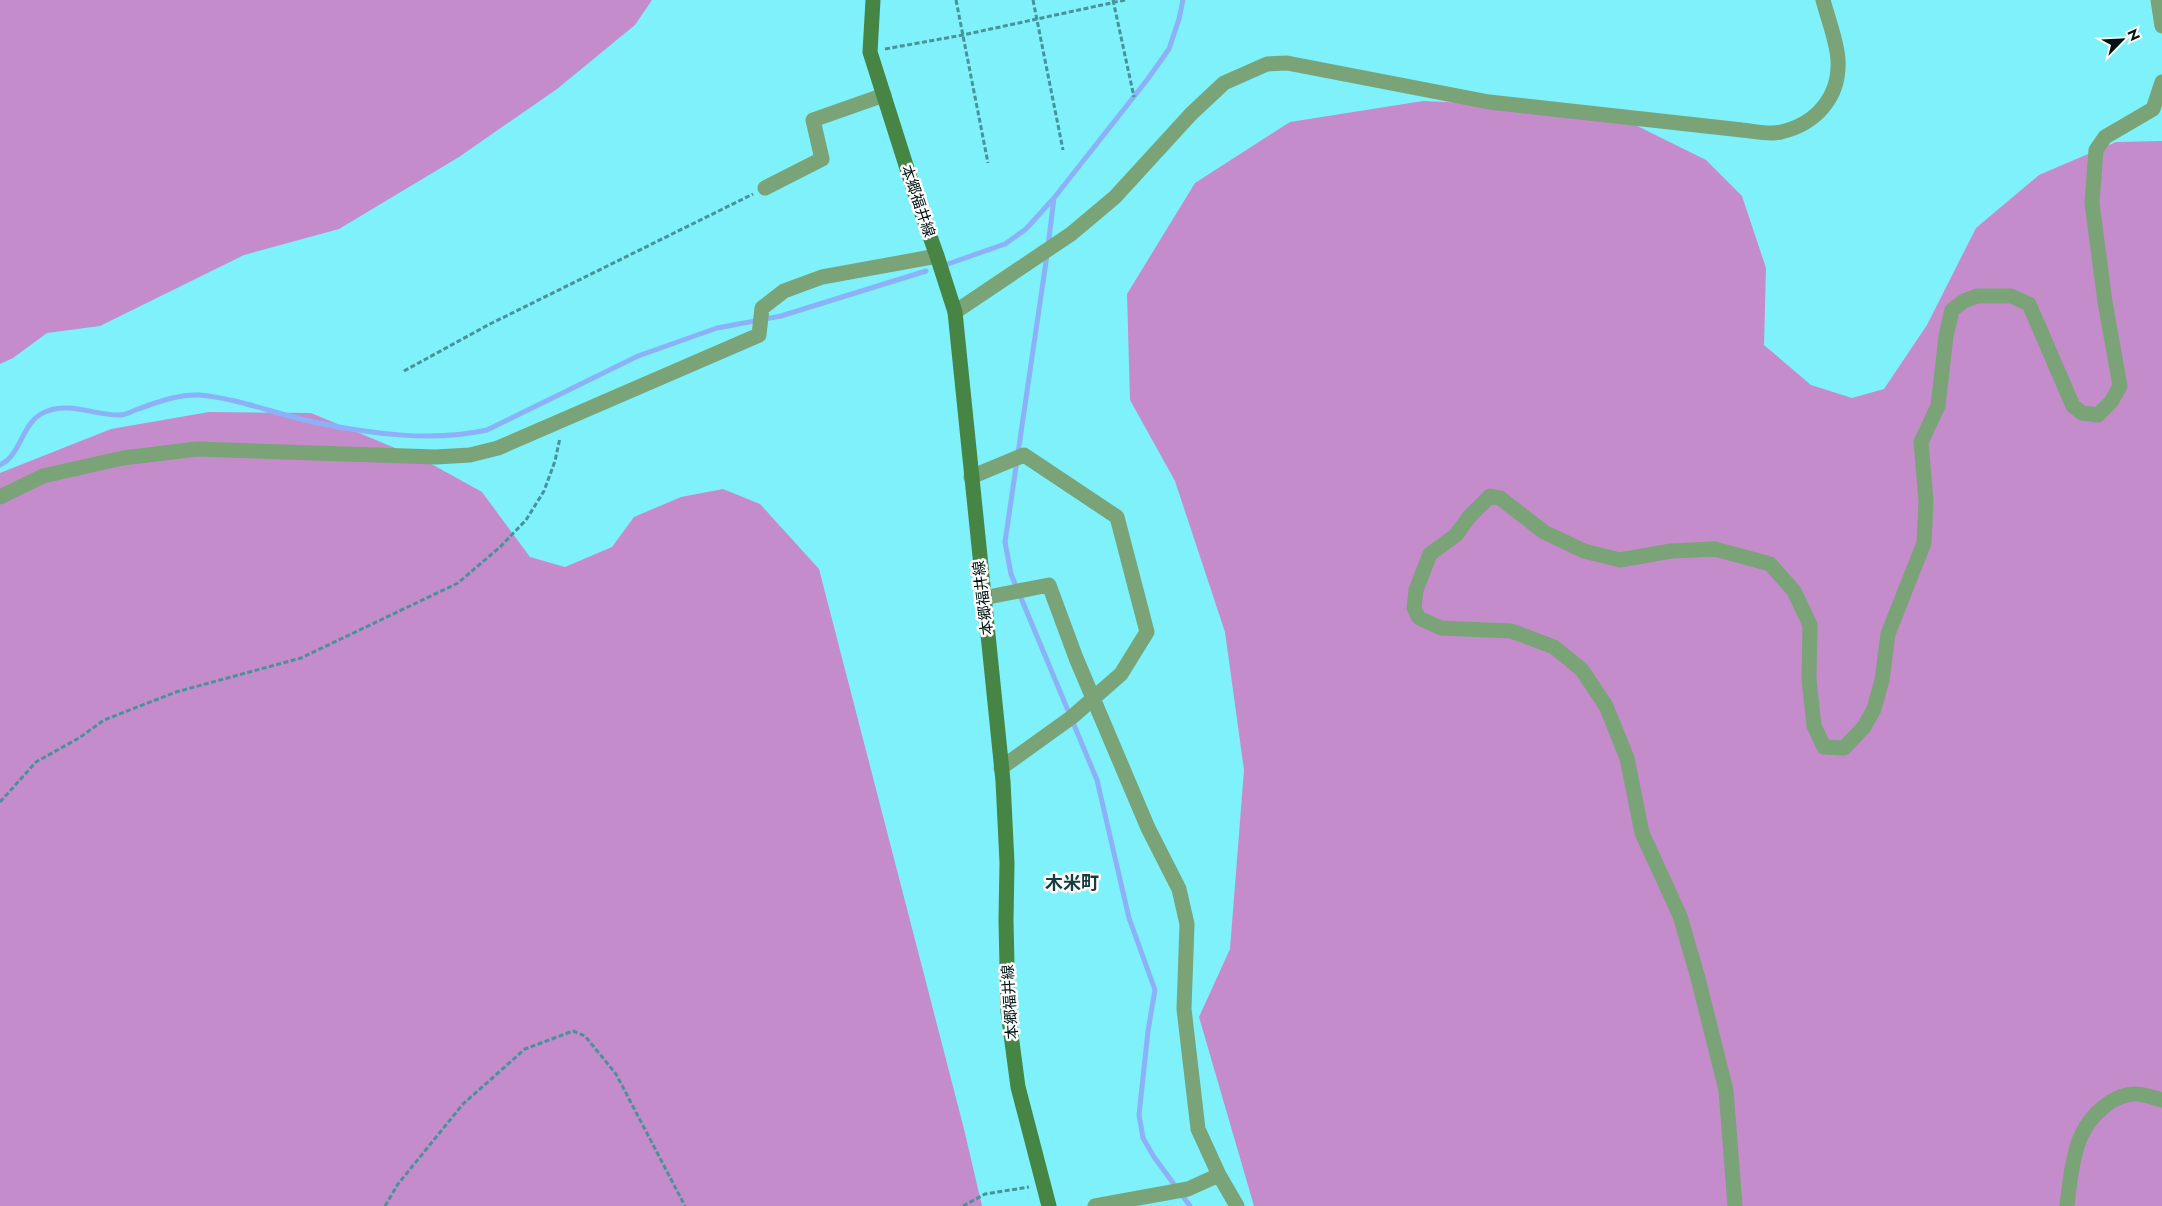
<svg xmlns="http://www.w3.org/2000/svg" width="2162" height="1206" font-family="Jost,'Noto Sans JP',sans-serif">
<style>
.forest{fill:#c58ccc}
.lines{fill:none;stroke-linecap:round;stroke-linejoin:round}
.stream{stroke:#8cb1f8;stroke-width:5}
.path{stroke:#489299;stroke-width:3;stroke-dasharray:5 2.5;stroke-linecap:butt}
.minor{stroke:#7aa377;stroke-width:15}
.secondary{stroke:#478544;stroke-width:15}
.labels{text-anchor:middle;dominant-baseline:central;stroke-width:5;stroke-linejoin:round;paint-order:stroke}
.street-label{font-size:15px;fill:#001214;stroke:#fdfdfd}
.quarter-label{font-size:18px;font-weight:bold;fill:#173c3f;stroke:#fdfdfd}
</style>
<rect width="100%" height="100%" fill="#7ef1fb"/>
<!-- forest -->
<path class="forest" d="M0 0H652L635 25 557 89 459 157 339 229 244 255 100 326 47 333 13 358 0 364Z
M1423 101 1603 109 1706 160 1742 196 1766 268 1764 345 1811 385 1852 398 1884 389 1927 325 1976 228 2039 175 2116 142 2162 141V1206H1254L1199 1017 1230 949 1244 770 1225 632 1175 481 1130 400 1127 294 1195 183 1290 122Z
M209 412 311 413 424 460 482 492 530 557 565 567 612 547 634 517 681 497 723 489 760 504 819 569 964 1129 982 1206H0V473L111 429Z"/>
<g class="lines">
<!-- stream -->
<path class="stream" d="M1048 246 1054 198
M1047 255 1005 542 1011 574 1097 780 1129 918 1155 990 1148 1031 1139 1115 1143 1138 1154 1157 1190 1206
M945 265 1005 244 1026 229 1054 198 1147 80 1169 49 1179 19 1183 0
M0 465C22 455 21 422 45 412 68 401 97 416 120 415 126 415 132 411 138 409 158 402 178 394 200 395 241 399 278 415 318 423 372 434 433 442 487 430L638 356 717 328 781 316 926 271"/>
<!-- path -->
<path class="path" d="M956 0 988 163
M1033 0 1063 150
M1113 0 1134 97
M885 49 963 35 1125 0
M404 371 488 325 753 194
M0 802 36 762 79 738 104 720 176 692 301 658 458 583 500 547 526 520 544 491 555 461 560 438
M385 1206 398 1184 463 1104 525 1049 573 1031 585 1036 616 1074 685 1206
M963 1206 985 1194 1029 1187"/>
<!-- minor -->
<path class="minor" d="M2158 0 2162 26
M765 188 822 159 813 120 884 95
M955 312 1071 234 1115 197 1191 114 1224 83 1267 64 1287 63 1489 102 1742 130C1754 131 1770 135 1781 132 1816 124 1840 97 1838 60 1837 41 1828 19 1823 0
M971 477 1024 455 1117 517 1147 632 1121 674 1072 717 1001 768
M0 497 43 476 123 458 197 449 436 457 470 455 498 448 759 335 762 308 784 291 822 277 937 256
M983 598 1049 585 1076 658 1148 828 1179 889 1187 924 1184 1009 1198 1129 1219 1175
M1095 1206 1188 1189 1219 1175 1237 1206
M1735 1206 1726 1090 1698 978 1680 916 1642 833 1627 758 1606 706 1582 670 1554 647 1511 631 1441 628 1419 618 1414 608 1416 590 1430 554 1456 535 1469 517 1490 496 1500 498 1544 532 1584 551 1620 560 1671 551 1715 549 1770 564 1794 591 1810 625 1809 679 1814 726 1824 747 1844 748 1864 727 1874 709 1882 680 1888 634 1924 543 1926 501 1921 442 1938 406 1946 336 1952 310 1964 301 1977 296H2011L2029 304 2073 406 2082 413 2098 415 2111 402 2120 386 2105 302 2092 203 2096 150 2105 137 2153 109 2162 82
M2067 1206C2069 1186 2073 1151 2082 1134 2091 1115 2113 1094 2135 1094 2144 1094 2154 1098 2162 1100"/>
<!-- secondary -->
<path class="secondary" d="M873 0 870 52 917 200 937 256 955 312 1003 781 1007 863 1006 920 1008 1012 1018 1087 1049 1206"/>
</g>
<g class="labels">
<!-- street labels -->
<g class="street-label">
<text transform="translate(918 201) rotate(71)">本郷福井線</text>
<text transform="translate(983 598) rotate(-97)">本郷福井線</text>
<text transform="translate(1010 1002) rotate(-94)">本郷福井線</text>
</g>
<!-- quarter labels -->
<g class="quarter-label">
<text x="1072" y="883">木米町</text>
</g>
</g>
<!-- north arrow -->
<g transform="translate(2122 40) rotate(66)" stroke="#fdfdfd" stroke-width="4" paint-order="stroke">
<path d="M0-4L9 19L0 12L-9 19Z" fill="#001214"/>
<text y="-8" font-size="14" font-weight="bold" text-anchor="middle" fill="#001214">N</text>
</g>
</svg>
